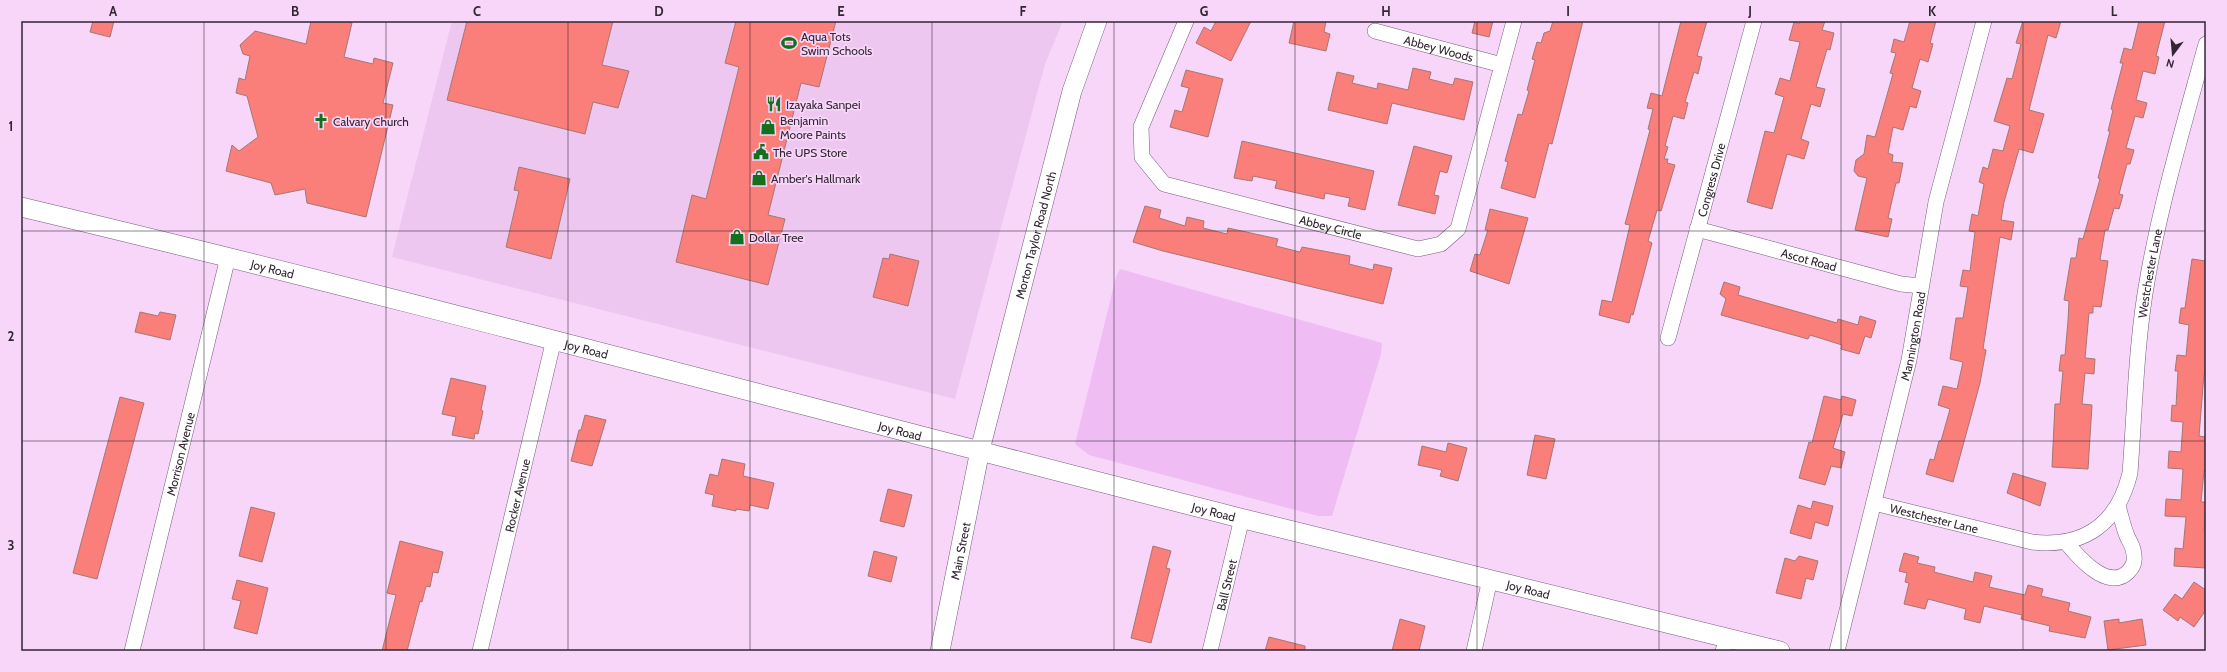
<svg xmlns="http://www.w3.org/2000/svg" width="2227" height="672" font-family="Cabin,sans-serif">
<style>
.built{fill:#eec7f1}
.green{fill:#efbcf3}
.building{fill:#fa7e79;stroke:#a67773}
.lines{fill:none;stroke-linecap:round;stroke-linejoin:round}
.minor-casing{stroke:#795c7c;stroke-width:16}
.tertiary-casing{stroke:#795c7c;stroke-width:20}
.minor{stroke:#fff;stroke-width:15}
.tertiary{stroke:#fff;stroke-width:19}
.grid{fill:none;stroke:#322633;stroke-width:1;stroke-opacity:0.55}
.labels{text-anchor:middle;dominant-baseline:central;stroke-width:3.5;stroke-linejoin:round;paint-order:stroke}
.poi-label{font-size:12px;fill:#322633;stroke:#f7d6f9;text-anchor:start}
.street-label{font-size:12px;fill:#322633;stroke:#f7d6f9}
.neatline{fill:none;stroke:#322633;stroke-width:1.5}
.grid-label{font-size:13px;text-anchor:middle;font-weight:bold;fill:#322633}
</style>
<rect width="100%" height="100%" fill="#f7d6f9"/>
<!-- built -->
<path class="built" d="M452 21H1063L1045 64 955 399 392 257Z"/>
<!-- green -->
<path class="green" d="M1120 269 1382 343 1381 354 1332 516H1318L1089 455 1075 444 1116 277Z"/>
<!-- building -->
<path class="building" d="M93 21H114L110 37 90 32Z
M311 21H342L352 23 344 57 373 64 374 58 393 63 383 103 393 105 366 217 307 203 305 189 275 195 271 183 226 171 232 145 239 151 258 137 247 96 236 93 239 78 245 80 250 56 243 54 240 45 255 31 306 44Z
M467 21H613L602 65 629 71 618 108 593 102 585 134 447 100Z
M736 21H836L819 87 801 83 768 215 785 219 768 285 676 262 692 195 706 199 739 67 725 63Z
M1216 21H1251L1231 61 1196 43 1204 27 1211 31Z
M1294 21H1326L1324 32 1330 34 1326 51 1289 43Z
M1475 21H1493L1489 37 1472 33Z
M1553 21H1583L1563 101 1552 144 1549 143 1535 198 1501 188 1508 162 1505 161 1518 114 1522 115 1529 91 1527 90 1535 60 1532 59 1537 42 1541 43 1544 33 1550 31Z
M1681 21H1707L1697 56 1702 57 1698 74 1694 72 1685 102 1688 103 1684 119 1673 116 1665 146 1668 147 1664 159H1668L1667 163 1675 165 1661 211 1657 210 1648 241 1652 243 1633 315 1631 314 1629 323 1599 315 1602 300 1612 302 1630 225 1625 224 1650 130 1648 129 1653 109 1647 108 1651 93 1662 96Z
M1800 21H1825L1822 30 1834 33 1830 50 1827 49 1816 87 1825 89 1820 107 1811 104 1801 139 1809 142 1804 159 1787 154 1772 209 1747 202 1765 131 1774 133 1784 97 1775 94 1780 78 1790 81 1800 42 1789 40 1794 22 1799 24Z
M1910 21H1936L1930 43 1933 44 1928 62 1920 59 1912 88 1921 91 1916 108 1910 106 1903 130 1893 127 1888 153 1893 155 1892 162 1903 163 1899 183H1896L1888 218 1892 219 1888 237 1855 230 1867 178 1858 176 1854 171 1856 160 1864 154 1867 135 1875 137 1893 74 1890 73 1896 53 1891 52 1894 39 1904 42Z
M2023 21H2061L2056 38 2048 35 2029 110 2044 114 2033 153 2019 149 2004 202 2001 220 2014 222 2011 240 2000 237 1983 349 1986 350 1980 383 1953 482 1926 474 1930 459 1934 460 1939 441H1941L1950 409 1938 405 1943 386 1957 389 1963 362 1950 359 1956 318H1963L1968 287 1960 286 1963 270 1970 271 1975 232 1969 231 1972 214 1978 216 1984 184 1979 182 1983 167 1988 169 1993 149 2003 151 2010 126 1994 121 2007 78 2012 79 2021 44 2016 43Z
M2139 21H2165L2156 56 2159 57 2155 74 2143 71 2136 100 2147 103 2143 118 2135 116 2126 148 2134 150 2130 164H2127L2119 194 2123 195 2119 209 2114 208 2108 230H2105L2100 260 2108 261 2101 307 2093 306V313H2089L2085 358 2095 359 2094 374 2085 373 2082 404 2092 405 2088 469 2052 467 2055 404H2060L2063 371H2059L2061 355H2065L2068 321 2069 301 2064 300 2071 258H2076L2079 238 2083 239 2100 179 2098 178 2110 131H2108L2113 110 2111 109 2123 63H2120L2124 48 2132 50Z
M1413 68 1431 72 1429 79 1453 85 1455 78 1473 82 1464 120 1392 103 1387 124 1328 110 1337 72 1354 76 1352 83 1377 89 1378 83 1408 90Z
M1186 70 1223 79 1208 137 1170 127 1175 110 1182 112 1189 88 1181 86Z
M1242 141 1374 171 1365 210 1348 206 1350 198 1325 193 1324 199 1275 188 1277 181 1253 176 1252 181 1234 178Z
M1414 146 1452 156 1447 173 1440 171 1434 195 1439 196 1435 214 1398 205Z
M519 167 570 179 551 259 506 247 519 191 514 190Z
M1145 206 1161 210 1159 218 1185 226 1187 217 1204 221 1203 228 1227 234 1228 228 1278 239 1276 246 1300 252 1302 247 1350 256 1349 264 1373 270 1374 264 1392 268 1383 304 1163 251 1133 242Z
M1490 209 1528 218 1509 284 1470 271 1475 254 1480 255 1488 230H1485Z
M890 254 919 261 908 306 873 297 883 258 889 259Z
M2192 259 2206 261V374H2204L2199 436 2206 437V471H2204L2201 502H2206L2204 531H2206V568L2174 566 2175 548 2183 549 2186 517 2165 516 2166 499 2181 500 2183 469 2168 468 2169 451 2181 452 2183 422 2171 421 2172 405 2176 406 2178 371H2175L2177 355 2186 356 2189 325 2179 323 2181 308H2185Z
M1724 282 1740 287 1738 295 1837 323 1838 319 1858 325 1860 316 1876 321 1871 338 1865 336 1859 354 1841 349 1842 345 1810 335 1808 339 1721 315 1726 299 1720 294Z
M140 312 158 316 160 312 176 315 170 340 135 332Z
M451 378 486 386 481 410 483 411 478 434 475 433 474 439 452 435 456 417 442 414Z
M1824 396 1841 400 1842 396 1856 400 1852 416 1843 414 1833 448 1845 452 1841 468 1831 466 1825 485 1799 478 1809 442 1812 443Z
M120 397 144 403 97 579 73 573Z
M585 415 606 420 592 466 571 461 579 430H581Z
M1535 435 1555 439 1546 479 1527 475Z
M1448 443 1467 448 1458 481 1440 476 1442 470 1418 465 1422 446 1446 452Z
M722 459 745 464 743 476 774 483 768 509 750 505 749 511 736 509V511L712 506 714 495 705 493 710 474 718 476Z
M2013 473 2046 483 2040 506 2007 493Z
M888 489 912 495 904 527 880 521Z
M1813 501 1833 506 1828 526 1815 522 1811 539 1790 533 1798 505 1811 509Z
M251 507 275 513 262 562 239 556Z
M400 541 443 552 438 573 433 572 430 587 426 586 422 602 420 601 407 651H382L396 595 387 593Z
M1153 546 1171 551 1166 568 1170 569 1151 643 1131 638Z
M874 551 897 557 891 582 868 576Z
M1904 553 1919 557 1917 563 1935 567 1934 572 1973 582 1975 572 1992 576 1989 587 2025 595 2028 585 2043 589 2041 596 2070 603 2068 611 2091 617 2085 638 2049 631 2050 626 2021 619 2022 615 1984 606 1980 623 1964 619 1966 609 1928 599 1925 609 1904 604 1909 583 1905 582 1907 573 1899 571Z
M1799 556 1818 561 1813 580 1806 578 1801 599 1776 593 1785 558 1795 561Z
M237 580 268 588 257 634 234 628 241 601 232 599Z
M2194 582 2206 590V610L2194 627 2180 617 2178 621 2163 610 2175 594 2182 599Z
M1400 619 1425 626 1419 651H1392Z
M2119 619V623L2142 619 2146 645 2108 650 2104 621Z
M1269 637 1305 646V651H1265Z"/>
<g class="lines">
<defs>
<g id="minor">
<path id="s1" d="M1186 21 1141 127 1142 157 1164 184 1418 249 1441 244 1458 229 1514 21"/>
<path id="s2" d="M1375 31 1502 65"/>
<path id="s3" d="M1697 229 1901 284 1921 286"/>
<path id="s4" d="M1668 338 1754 21"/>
<path id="s5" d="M1874 503 2032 542C2085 548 2118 523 2130 473 2135 407 2136 341 2148 276 2162 198 2185 121 2206 44"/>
<path d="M2066 542C2078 557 2108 592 2128 572 2132 568 2135 562 2134 556 2134 547 2130 543 2127 536 2123 526 2121 516 2118 506"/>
<path id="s6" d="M132 651 228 257"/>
<path id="s7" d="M480 651 554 339"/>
<path id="s8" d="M1210 651 1242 518"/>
<path d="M1474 651 1490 579"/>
<path d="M1723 651 1727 638"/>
<path id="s9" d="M1837 651 1909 360 1936 202 1984 21"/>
</g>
<g id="tertiary">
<path id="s10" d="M21 207C429 304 834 415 1240 518 1420 563 1600 606 1780 651"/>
<path id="s11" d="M940 651 980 450 1072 91 1097 21"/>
</g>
</defs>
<!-- minor casing -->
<use href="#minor" class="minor-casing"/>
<!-- tertiary casing -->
<use href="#tertiary" class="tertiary-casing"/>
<!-- minor -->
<use href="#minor" class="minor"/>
<!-- tertiary -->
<use href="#tertiary" class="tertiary"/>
</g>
<!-- grid -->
<path class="grid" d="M204 21V651M386 21V651M568 21V651M750 21V651M932 21V651M1114 21V651M1295 21V651M1477 21V651M1659 21V651M1841 21V651M2023 21V651M21 231H2206M21 441H2206"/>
<!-- icons -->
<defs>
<symbol id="stadium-bare" viewBox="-9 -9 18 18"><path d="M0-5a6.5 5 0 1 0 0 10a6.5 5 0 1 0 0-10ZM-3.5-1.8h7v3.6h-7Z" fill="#13701c" stroke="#f7d6f9" stroke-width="2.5" paint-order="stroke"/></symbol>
<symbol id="restaurant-bare" viewBox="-9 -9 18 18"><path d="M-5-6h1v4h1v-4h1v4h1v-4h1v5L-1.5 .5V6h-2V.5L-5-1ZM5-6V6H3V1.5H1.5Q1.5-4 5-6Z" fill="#13701c" stroke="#f7d6f9" stroke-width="2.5" paint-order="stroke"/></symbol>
<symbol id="church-bare" viewBox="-9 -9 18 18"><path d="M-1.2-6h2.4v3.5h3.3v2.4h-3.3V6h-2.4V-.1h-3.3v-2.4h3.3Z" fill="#13701c" stroke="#f7d6f9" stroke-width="2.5" paint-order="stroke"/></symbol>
<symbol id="shop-bare" viewBox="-9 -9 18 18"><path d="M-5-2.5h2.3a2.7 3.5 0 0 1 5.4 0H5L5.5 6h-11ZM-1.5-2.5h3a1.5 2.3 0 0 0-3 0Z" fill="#13701c" stroke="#f7d6f9" stroke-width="2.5" paint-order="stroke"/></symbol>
<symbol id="civic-bare" viewBox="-9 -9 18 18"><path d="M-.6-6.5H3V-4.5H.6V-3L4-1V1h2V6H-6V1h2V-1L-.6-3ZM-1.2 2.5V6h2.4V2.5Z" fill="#13701c" stroke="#f7d6f9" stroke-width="2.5" paint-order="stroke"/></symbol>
</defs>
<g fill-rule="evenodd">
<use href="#stadium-bare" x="778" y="32" width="22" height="22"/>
<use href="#restaurant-bare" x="763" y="93" width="22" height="22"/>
<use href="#church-bare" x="310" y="110" width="22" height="22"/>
<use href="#shop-bare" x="757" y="116" width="22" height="22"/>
<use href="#civic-bare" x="750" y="141" width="22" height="22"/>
<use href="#shop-bare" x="748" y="167" width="22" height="22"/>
<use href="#shop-bare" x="726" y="226" width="22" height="22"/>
</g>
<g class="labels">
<!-- poi labels -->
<g class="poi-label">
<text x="801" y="36">Aqua Tots<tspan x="801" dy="14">Swim Schools</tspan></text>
<text x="786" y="104">Izayaka Sanpei</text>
<text x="780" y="120">Benjamin<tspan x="780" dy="14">Moore Paints</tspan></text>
<text x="333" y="121">Calvary Church</text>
<text x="773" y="152">The UPS Store</text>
<text x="771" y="178">Amber's Hallmark</text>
<text x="749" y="237">Dollar Tree</text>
</g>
<!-- street labels -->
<g class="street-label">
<text stroke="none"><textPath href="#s2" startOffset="66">Abbey Woods</textPath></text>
<text stroke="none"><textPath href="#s4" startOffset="164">Congress Drive</textPath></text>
<text stroke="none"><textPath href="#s1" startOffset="352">Abbey Circle</textPath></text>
<text stroke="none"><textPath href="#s11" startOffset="427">Morton Taylor Road North</textPath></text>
<text stroke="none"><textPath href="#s3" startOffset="116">Ascot Road</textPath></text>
<text stroke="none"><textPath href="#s10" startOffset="259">Joy Road</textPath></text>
<text stroke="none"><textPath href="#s5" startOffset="497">Westchester Lane</textPath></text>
<text stroke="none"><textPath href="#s9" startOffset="324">Mannington Road</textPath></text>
<text stroke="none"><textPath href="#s10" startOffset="583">Joy Road</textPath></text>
<text stroke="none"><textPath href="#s10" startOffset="907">Joy Road</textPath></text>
<text stroke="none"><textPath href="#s6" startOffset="203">Morrison Avenue</textPath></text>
<text stroke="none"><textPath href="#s7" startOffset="160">Rocker Avenue</textPath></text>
<text stroke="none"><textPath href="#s10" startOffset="1231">Joy Road</textPath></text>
<text stroke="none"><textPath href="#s5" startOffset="62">Westchester Lane</textPath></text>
<text stroke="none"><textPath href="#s11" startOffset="102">Main Street</textPath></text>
<text stroke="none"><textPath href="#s8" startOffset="68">Ball Street</textPath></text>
<text stroke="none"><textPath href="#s10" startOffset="1555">Joy Road</textPath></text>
</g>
</g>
<!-- border -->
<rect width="2227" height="672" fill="none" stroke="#f7d6f9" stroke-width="44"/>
<!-- north arrow -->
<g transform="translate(2173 54) rotate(196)" stroke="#f7d6f9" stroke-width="3" paint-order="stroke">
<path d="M0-3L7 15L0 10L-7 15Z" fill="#322633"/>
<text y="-6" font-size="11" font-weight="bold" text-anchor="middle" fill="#322633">N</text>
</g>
<rect x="22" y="22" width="2183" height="628" class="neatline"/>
<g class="grid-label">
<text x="113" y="16">A</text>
<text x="295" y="16">B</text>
<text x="477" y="16">C</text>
<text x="659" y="16">D</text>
<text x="841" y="16">E</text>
<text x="1023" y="16">F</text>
<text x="1204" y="16">G</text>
<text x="1386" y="16">H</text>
<text x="1568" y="16">I</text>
<text x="1750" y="16">J</text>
<text x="1932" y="16">K</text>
<text x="2114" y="16">L</text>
<text x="11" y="131">1</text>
<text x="11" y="341">2</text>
<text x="11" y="550">3</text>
</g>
</svg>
